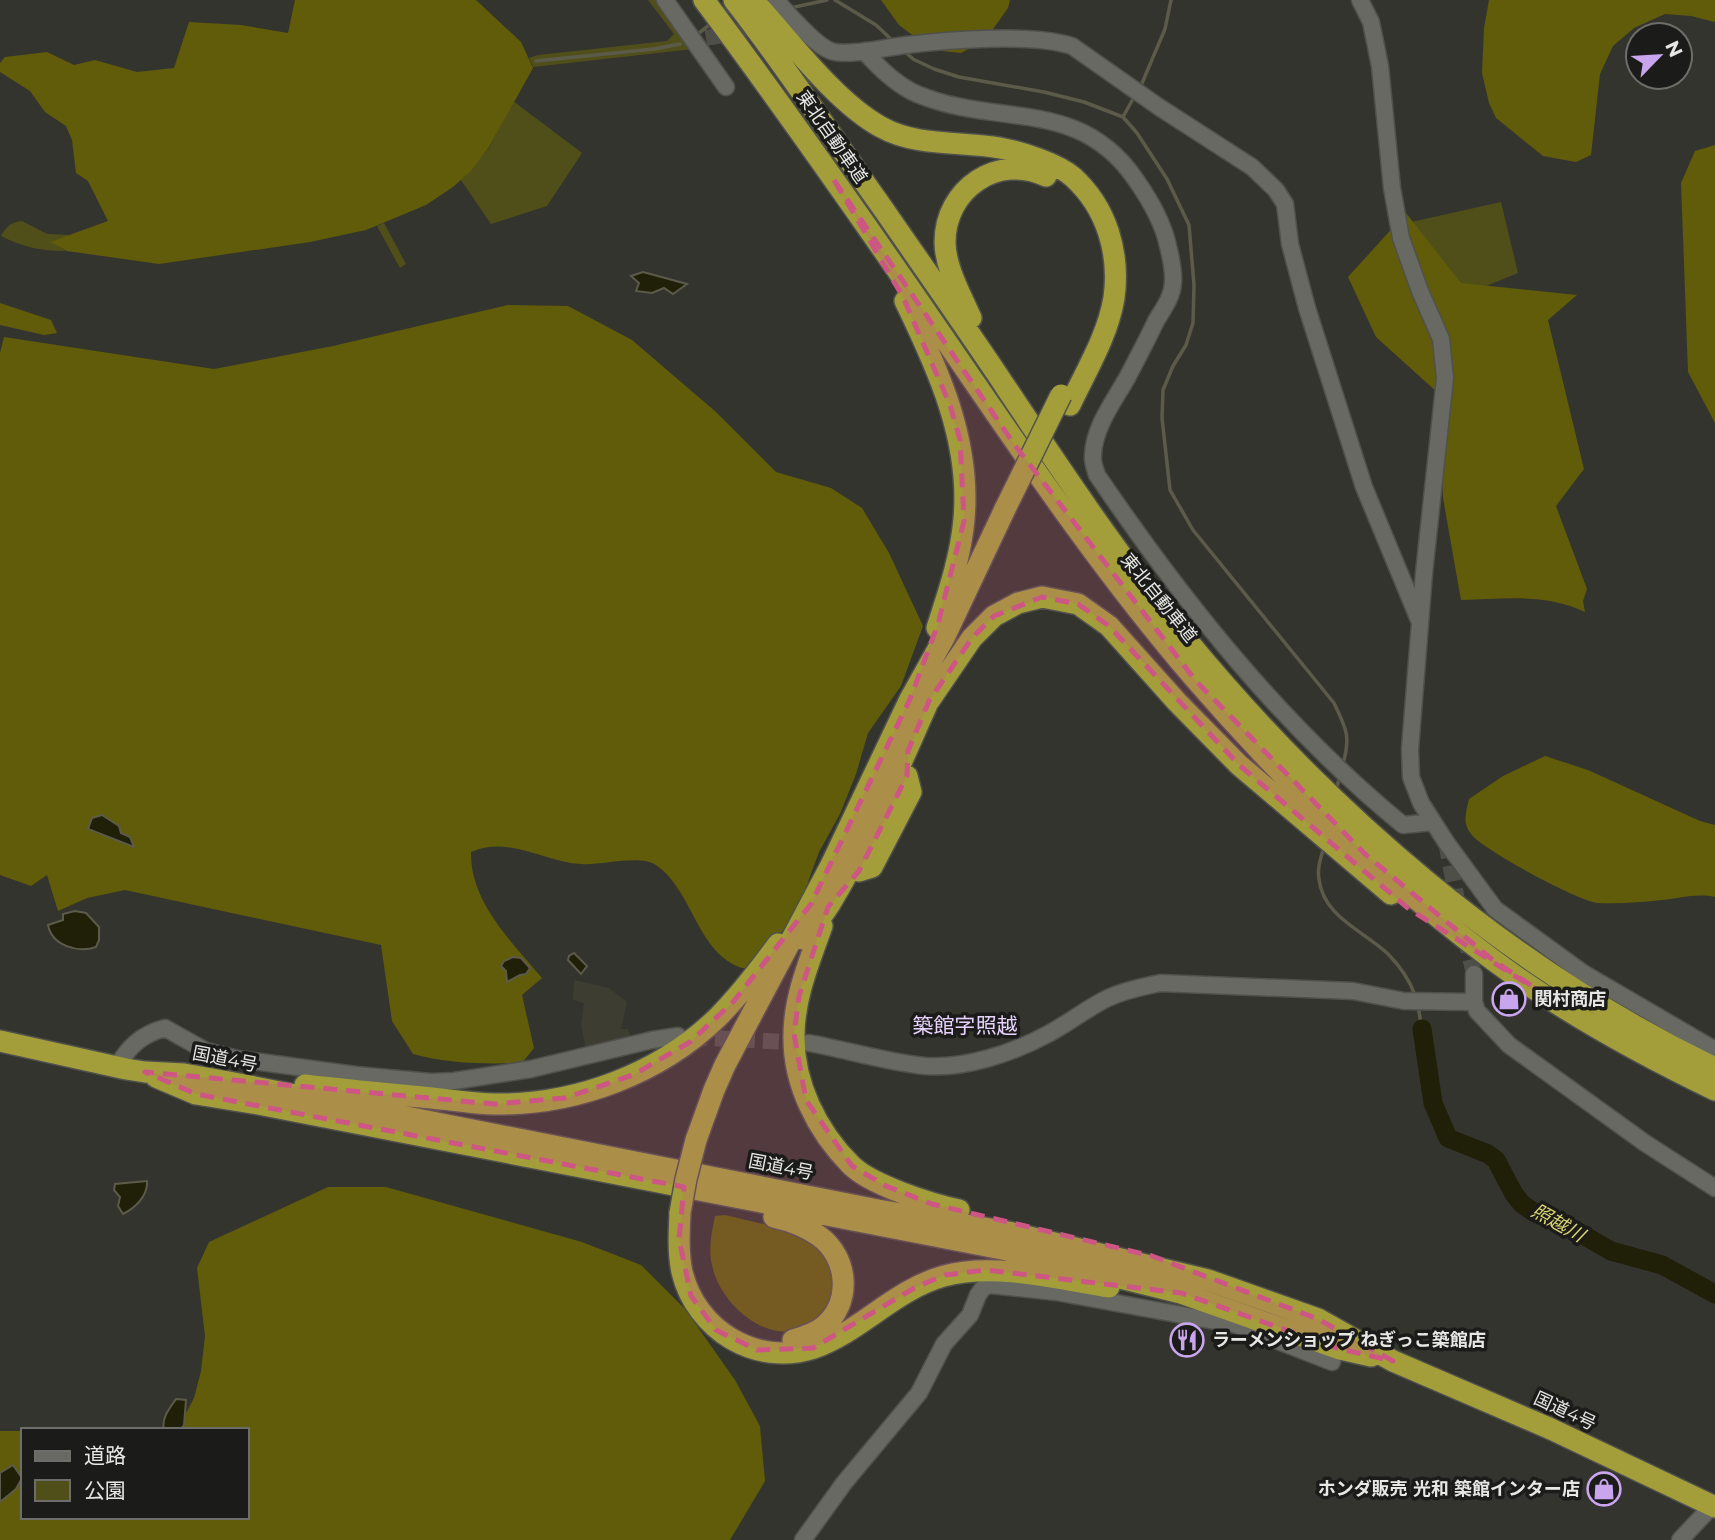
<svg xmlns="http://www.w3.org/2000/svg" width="1715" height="1540" font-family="Montserrat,'Noto Sans JP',sans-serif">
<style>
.built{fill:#3d3d32}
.green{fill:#514f19}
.forest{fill:#605c09}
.water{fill:#201f08;stroke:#5c5b4a;stroke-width:2}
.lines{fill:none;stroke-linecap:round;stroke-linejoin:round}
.stream{stroke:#5c5b4a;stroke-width:3.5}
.river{stroke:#201f08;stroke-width:19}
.minor-tunnel{stroke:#4f4f49;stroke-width:16;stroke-dasharray:16 8;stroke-linecap:butt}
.minor-casing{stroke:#50504c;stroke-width:19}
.highway-casing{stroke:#50504c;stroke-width:24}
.minor{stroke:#696963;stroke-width:16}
.highway{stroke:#a39e3a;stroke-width:21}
.highway-bridge-casing{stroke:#50504c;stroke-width:24;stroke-linecap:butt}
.highway-bridge{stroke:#a39e3a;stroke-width:21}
.marked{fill:#cd5684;fill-opacity:0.2;stroke:#cd5684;stroke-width:5;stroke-dasharray:14 9;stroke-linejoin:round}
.labels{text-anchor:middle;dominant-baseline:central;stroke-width:7;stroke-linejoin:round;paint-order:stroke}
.street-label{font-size:18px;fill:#e7e7e4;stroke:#1b1b19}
.poi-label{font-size:18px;font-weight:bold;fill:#e7e7e4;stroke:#1b1b19;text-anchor:start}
.water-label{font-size:19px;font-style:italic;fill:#dbd670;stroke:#1b1b19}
.quarter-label{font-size:21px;fill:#e7d3fd;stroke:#1b1b19}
</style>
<rect width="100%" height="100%" fill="#34342e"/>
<!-- built -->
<path class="built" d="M574 980 609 988 627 1002 621 1029H628L632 1041 587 1053 581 1025 584 1003 573 1000Z"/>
<!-- green -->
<path class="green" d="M648 0H660L693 49 533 67 529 58 538 55 667 41 674 34Z
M513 101 582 153 547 206 491 224 461 180 489 148Z
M1501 202 1518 273 1440 305 1407 223Z
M22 221 47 234 70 235 51 242 66 251C42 251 22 247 1 236 6 227 11 222 22 221Z
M384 223 406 264 400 268 377 226Z"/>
<!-- forest -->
<path class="forest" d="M295 0H476L521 42 533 68 489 147 470 172 453 187 426 205 366 230 310 242 159 264 67 251 50 242 108 221 88 181 76 173 72 140 66 126 45 112 30 91 0 72V63L5 57 47 52 74 65 95 60 137 72 174 68 189 22 241 25 288 33Z
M881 0H1010L1008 8 986 39 961 53 932 50 899 25Z
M1489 0H1715V22L1691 16 1665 14 1634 28 1613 46 1600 74 1591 155 1576 162 1543 156 1496 118 1489 103 1482 73 1484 28Z
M1715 145V423L1688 372 1681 183 1695 151Z
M1406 213 1461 283 1577 295 1548 320 1584 469 1556 506 1587 589 1583 601 1585 612C1546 593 1504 599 1461 600L1443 498 1438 393 1376 337 1348 277Z
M0 303 51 320 57 333 44 335 0 325Z
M508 305 568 306 632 340 716 412 776 472 831 488 862 508 889 553 923 626 901 686 868 733 856 774 840 814 819 852 808 882 798 935 766 968C758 968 746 970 739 967 696 949 693 891 656 865 640 854 599 866 581 864 544 862 508 835 471 852 470 902 512 942 542 978L522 995 534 1048 522 1063C485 1064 449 1064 413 1054L392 1021 381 945 125 890 87 898 58 911 47 875 31 886 0 875V353L4 337 214 369 333 346Z
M1545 756 1588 770 1700 821 1715 825V897C1696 893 1681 898 1662 900 1642 902 1619 904 1598 903 1578 901 1483 850 1471 834 1462 823 1466 812 1469 799L1503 776Z
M328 1187H386L582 1242 641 1265 685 1309 735 1380 760 1426 765 1481 730 1540H0V1431H23V1517H247V1430H177L194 1398 201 1371 205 1336 197 1268 209 1242Z
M725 1215 806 1234 821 1250 835 1272 837 1293C831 1301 825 1312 818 1319 777 1355 720 1307 712 1265 708 1249 712 1231 715 1216Z"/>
<!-- water -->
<path class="water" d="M643 272 687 284 673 294 664 288 652 293 636 291 639 283 631 276Z
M102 815 119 826 121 833 130 837 134 847 88 829 92 818Z
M75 911 86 913 99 927V940L96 947C78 953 52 946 48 925L63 920V914Z
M574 953 587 966 581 974 568 960 569 956Z
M513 957 521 958 530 968 526 974 520 975 507 982 506 971 501 966 504 961Z
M147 1181C148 1196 135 1208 123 1214L118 1206 120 1197 114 1190 115 1184Z
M176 1399 186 1400 184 1425 180 1430H164C161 1418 170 1408 176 1399Z
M13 1465 22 1478 16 1489 0 1502V1473Z"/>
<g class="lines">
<!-- stream -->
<path class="stream" d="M835 0 876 25 893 41
M790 8 827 0
M699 33 708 26
M904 51 913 59 934 69 959 77 1044 92 1084 102 1123 117 1137 133 1167 179 1189 225 1194 285 1193 323 1186 345 1173 366 1163 390 1162 418 1170 490 1193 530 1334 703C1346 728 1351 736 1343 764
M536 61 654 49 680 44
M1140 88 1165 29 1171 0
M1123 117 1134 97
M1336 791 1340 775
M1324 847C1321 857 1317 868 1319 879 1323 917 1364 931 1388 954 1401 967 1409 979 1415 995
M1418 1006 1422 1029"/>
<!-- river -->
<path class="river" d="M1422 1029 1433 1103 1448 1138 1488 1154 1496 1160 1514 1194 1522 1204 1535 1213 1566 1225 1611 1251 1662 1265 1715 1294"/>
<!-- minor-tunnel -->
<path class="minor-tunnel" d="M706 38 765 27
M1446 842 1459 911
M1465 936 1474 974
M691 1037 805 1043"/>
<defs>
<path id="minor" d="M665 0 726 87
M776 0C787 13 816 46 831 51 847 57 888 47 906 45 948 40 1033 33 1072 46L1159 107 1252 167 1276 190 1285 204 1290 244 1307 308 1364 487 1419 620
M1360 0 1371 22 1380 66 1392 188 1401 238 1420 291 1441 339 1445 378 1424 573 1410 749 1411 777 1421 803 1446 842 1495 909 1583 973 1715 1050
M864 51C879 68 896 85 917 94 998 128 1079 96 1136 180 1150 200 1163 222 1168 246 1171 258 1174 271 1173 283 1172 298 1163 309 1156 321 1147 340 1137 359 1127 378 1114 401 1094 427 1093 455 1092 461 1095 469 1097 475 1184 603 1283 727 1403 825L1433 822
M1474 974V1002L1477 1011 1509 1045 1645 1143 1715 1188
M809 1043C847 1050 886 1062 925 1066 965 1069 1013 1053 1048 1034 1069 1023 1087 1008 1108 998 1125 990 1142 987 1160 983L1353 991 1404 1001 1474 1002
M117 1067C128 1047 142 1034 165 1028L206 1051 238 1059 356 1075 431 1082 454 1081 531 1069 652 1040 678 1036
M803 1540 844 1483 919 1393 944 1344 970 1315 978 1295 983 1288 990 1285 1056 1292 1237 1325 1332 1362
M1680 1540 1712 1506"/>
<path id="highway" d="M704 0C775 95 843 192 911 290 1003 423 1090 557 1196 680 1285 783 1385 879 1493 960 1562 1011 1638 1053 1715 1090
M734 0C787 68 834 140 884 210 922 265 960 319 997 374 1057 464 1117 555 1186 639 1330 814 1510 969 1715 1068
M753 0C789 39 835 102 881 127 917 147 960 141 1000 148 1021 152 1057 163 1073 177 1107 208 1120 253 1114 298 1108 335 1086 371 1070 405
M905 301C938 369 971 441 964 519 961 556 948 594 937 628
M971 318C961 295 945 267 945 242 945 189 998 153 1046 176
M929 701 972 638 994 616 1018 603 1042 597 1078 604 1109 626 1177 702 1239 765 1391 894
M859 871 872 867 911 792 907 776
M822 926C810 960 794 997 794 1035 793 1083 817 1131 851 1165 871 1185 931 1204 959 1210
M804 939C812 928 822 917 830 904 871 836 901 762 934 689
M0 1041 126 1069 145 1072 184 1074 229 1082 878 1210 1008 1232 1208 1280 1318 1319 1393 1361 1551 1429 1715 1507
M156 1077 196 1094 258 1104 1007 1250 1181 1293 1340 1349 1371 1356
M305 1085C347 1090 389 1094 432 1098 453 1100 474 1104 495 1104 576 1105 659 1074 717 1018 740 995 759 970 778 944
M696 1140 714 1090 725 1065 831 865 910 699 944 638 1005 509
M680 1213C679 1233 678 1253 682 1272 696 1330 756 1367 814 1348 860 1332 894 1290 944 1276 993 1262 1060 1279 1109 1287
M774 1217C791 1221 805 1226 819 1236 849 1258 852 1303 823 1327 814 1334 803 1337 793 1340"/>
</defs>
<!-- minor casing -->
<use href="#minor" class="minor-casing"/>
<!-- highway casing -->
<use href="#highway" class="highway-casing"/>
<!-- minor -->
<use href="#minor" class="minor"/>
<!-- highway -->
<use href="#highway" class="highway"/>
<defs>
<path id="highway-bridge" d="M1005 509 1061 395
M680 1213 686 1179 696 1140"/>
</defs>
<!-- highway-bridge casing -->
<use href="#highway-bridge" class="highway-bridge-casing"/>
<!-- highway-bridge -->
<use href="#highway-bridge" class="highway-bridge"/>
</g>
<!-- marked area -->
<path class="marked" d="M834 180 1014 444 1196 681 1365 854 1494 961 1561 1005 1409 909 1239 765 1109 626 1078 604 1042 597 994 616 972 638 929 701 908 751 907 776 859 871 828 907 799 996 794 1034 806 1100 852 1166 886 1186 932 1204 1152 1256 1318 1319 1393 1361 1340 1349 1181 1293 986 1270 945 1275 916 1287 813 1348 757 1350 716 1330 691 1296 679 1239 684 1187 196 1094 145 1072 494 1104 565 1098 633 1075 690 1042 733 1002 811 904 910 699 938 624 964 521 960 440 950 405 903 297Z"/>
<!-- icons -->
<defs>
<symbol id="shop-ring" viewBox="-11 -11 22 22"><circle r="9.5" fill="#1b1b19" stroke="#c9a5ee" stroke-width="1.5"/><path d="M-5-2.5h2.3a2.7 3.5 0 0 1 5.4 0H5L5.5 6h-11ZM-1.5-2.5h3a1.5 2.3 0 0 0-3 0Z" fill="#c9a5ee"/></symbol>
<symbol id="restaurant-ring" viewBox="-11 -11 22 22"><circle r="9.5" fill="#1b1b19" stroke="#c9a5ee" stroke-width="1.5"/><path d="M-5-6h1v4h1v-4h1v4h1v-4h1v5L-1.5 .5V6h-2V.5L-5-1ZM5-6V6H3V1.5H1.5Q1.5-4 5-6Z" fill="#c9a5ee"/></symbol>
</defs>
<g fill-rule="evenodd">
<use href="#shop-ring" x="1490" y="980" width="38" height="38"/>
<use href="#restaurant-ring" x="1168" y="1321" width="38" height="38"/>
<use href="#shop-ring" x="1585" y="1470" width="38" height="38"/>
</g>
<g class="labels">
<!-- street labels -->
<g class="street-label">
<text transform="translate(832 137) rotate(55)">東北自動車道</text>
<text transform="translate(1159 598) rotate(51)">東北自動車道</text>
<text transform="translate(225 1059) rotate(11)">国道4号</text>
<text transform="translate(781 1167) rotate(11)">国道4号</text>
<text transform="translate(1565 1411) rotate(25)">国道4号</text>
</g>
<!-- poi labels -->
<g class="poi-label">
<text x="1534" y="999">関村商店</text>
<text x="1212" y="1340">ラーメンショップ ねぎっこ築館店</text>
<text x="1580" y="1489" text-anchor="end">ホンダ販売 光和 築館インター店</text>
</g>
<!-- water labels -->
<g class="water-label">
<text transform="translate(1558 1223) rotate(29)">照越川</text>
</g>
<!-- quarter labels -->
<g class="quarter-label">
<text x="965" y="1025">築館字照越</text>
</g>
</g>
<!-- legend -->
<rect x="21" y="1428" width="228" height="91" fill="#1b1b19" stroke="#6d6d6a" stroke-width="2"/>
<rect x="35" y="1451" width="35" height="10" fill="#696963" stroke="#6d6d6a" stroke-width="2"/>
<text x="84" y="1463" font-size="21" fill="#e7e7e4">道路</text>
<rect x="35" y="1480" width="35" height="21" fill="#514f19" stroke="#6d6d6a" stroke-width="2"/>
<text x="84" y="1498" font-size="21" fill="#e7e7e4">公園</text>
<!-- north arrow -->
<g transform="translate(1659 56) rotate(65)"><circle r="33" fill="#1b1b19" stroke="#6d6d6a" stroke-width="2"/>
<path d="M0-5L12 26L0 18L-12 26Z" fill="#c9a5ee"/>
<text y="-10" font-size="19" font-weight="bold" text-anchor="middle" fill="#e7e7e4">N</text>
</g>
</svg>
